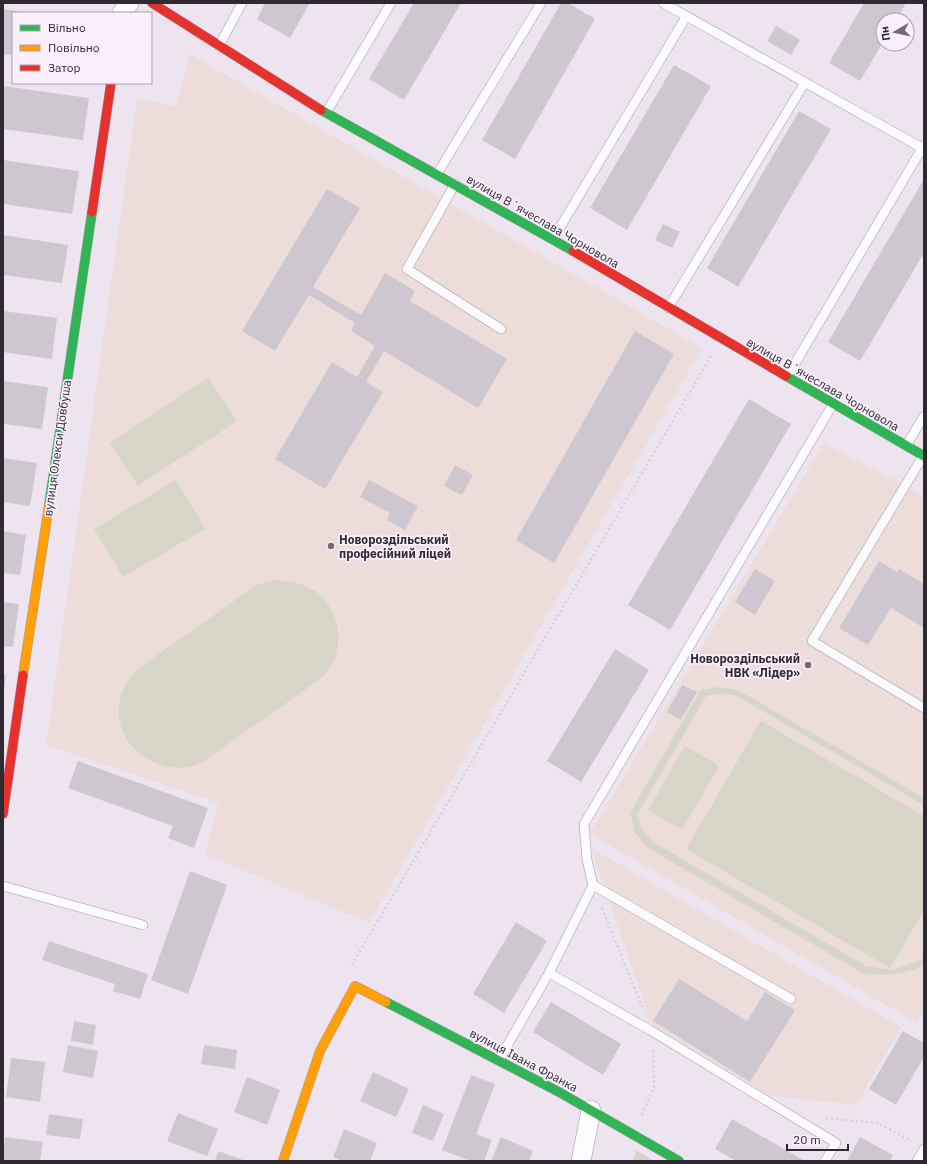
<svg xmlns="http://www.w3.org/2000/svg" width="927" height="1164" font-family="'IBM Plex Sans',sans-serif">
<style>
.education{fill:#ecddda}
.green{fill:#d6d5c8}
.building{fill:#cec7d0}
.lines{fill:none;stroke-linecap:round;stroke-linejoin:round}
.lane-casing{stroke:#a19aa3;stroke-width:10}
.street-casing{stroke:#a19aa3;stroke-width:20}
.fast-casing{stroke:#a19aa3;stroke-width:10}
.slow-casing{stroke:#a19aa3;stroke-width:10}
.jam-casing{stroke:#a19aa3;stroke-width:10}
.path{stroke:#d4d1d4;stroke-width:2.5;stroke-dasharray:2 3;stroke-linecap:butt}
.lane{stroke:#fcfbfd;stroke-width:9}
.street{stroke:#fcfbfd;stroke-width:19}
.fast{stroke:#30b455;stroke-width:9}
.slow{stroke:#ff9f0a;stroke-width:9}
.jam{stroke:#e5322d;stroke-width:9}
.poi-dot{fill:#726a74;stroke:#fbeffe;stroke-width:1.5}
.labels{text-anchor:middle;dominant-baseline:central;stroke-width:3.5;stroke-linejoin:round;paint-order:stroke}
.street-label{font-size:12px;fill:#2f2931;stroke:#fbeffe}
.poi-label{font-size:12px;font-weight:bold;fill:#2f2931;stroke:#fbeffe;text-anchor:start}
</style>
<rect width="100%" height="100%" fill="#ede4ef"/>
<!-- education -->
<path class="education" d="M190 54 702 348 369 923 205 854 218 803 46 745 137 99 176 106Z
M824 443 924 496V1011L917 1023 590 834Z
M591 848 901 1027 856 1105 770 1096 651 1023Z"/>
<!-- green -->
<path class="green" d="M208 378 237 421 138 486 110 443Z
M176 480 205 529 123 577 94 529Z
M277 580C290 581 301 583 313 590 336 603 345 638 333 662 330 667 326 672 323 677L201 763C194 765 187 768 180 768 146 768 116 741 119 706 120 692 128 681 136 670L258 584Z
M717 687 738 690 924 798V805L737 696 721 693 706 696 637 815 643 830 653 842 866 966 893 970 924 959V965C904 975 885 976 862 973L648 848 635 833 630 813 700 691Z
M761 721 924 816V910L890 968 686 849Z
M685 746 719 766 682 830 648 810Z
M636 1150 654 1161H633Z"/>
<!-- building -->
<path class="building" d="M265 3H310L290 38 257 19Z
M414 3H461L404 100 369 79Z
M561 3H568L595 19 515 159 482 140Z
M864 3H906L896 20H883V42L860 81 829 63Z
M3 9 23 12 13 13V55L3 54Z
M776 26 800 40 791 55 767 41Z
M674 65 711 86 627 230 590 208Z
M3 86 89 98 83 140 3 129Z
M799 111 831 129 738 287 707 268Z
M3 160 79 171 72 214 3 204Z
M924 179V253L860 361 828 342Z
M327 189 360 208 313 287 361 315 385 273 415 291 410 301 507 359 478 408 384 351 366 382 383 392 325 489 275 459 332 362 357 377 375 346 351 331 355 323 309 295 275 351 242 331Z
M663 224 680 232 672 248 655 240Z
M3 235 68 245 62 283 3 275Z
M3 311 57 318 52 359 3 352Z
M635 331 674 354 554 563 516 540Z
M3 381 48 387 42 429 3 424Z
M749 399 791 424 670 630 628 605Z
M3 458 37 463 30 506 3 502Z
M455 465 473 475 462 495 444 486Z
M369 480 418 506 405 530 387 520 390 513 360 497Z
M3 531 26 535 20 575 3 573Z
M879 561 897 572 899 569 924 584V628L891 608 868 645 839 628Z
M755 569 775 581 755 615 735 602Z
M3 602 19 604 13 647 3 646Z
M615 649 649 670 581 782 547 761Z
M3 675H6L4 691H3Z
M682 685 697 692 681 720 667 712Z
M78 761 208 808 194 848 168 838 173 826 68 788Z
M190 871 227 885 188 994 151 980Z
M516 922 547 941 504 1013 473 994Z
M49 941 148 974 140 999 113 991 115 984 42 960Z
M679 979 747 1021 765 992 795 1010 750 1082 653 1021Z
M551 1002 621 1044 603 1075 533 1032Z
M74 1021 96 1025 93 1045 71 1041Z
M903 1031 924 1043V1057L896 1105 869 1089Z
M68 1045 98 1051 93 1078 63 1072Z
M204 1045 237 1050 235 1069 201 1064Z
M11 1058 45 1062 40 1102 6 1097Z
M373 1072 409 1089 396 1117 360 1101Z
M471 1075 495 1084 476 1134 492 1140 484 1161H471L442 1150Z
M247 1077 280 1090 267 1125 234 1112Z
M423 1105 444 1114 433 1141 412 1133Z
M178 1113 218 1129 207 1156 167 1141Z
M49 1114 83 1119 80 1139 46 1135Z
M732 1119 805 1161H736L715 1149Z
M344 1129 377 1143 370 1161H342L333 1157Z
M5 1137 43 1142 40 1161H3Z
M501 1137 533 1151 529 1161H491Z
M860 1137 893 1155 890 1161H847Z
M218 1151 246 1161H215Z"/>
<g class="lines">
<defs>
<path id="lane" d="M663 3 922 148
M219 46 242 3
M326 113 391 3
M437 174 541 3
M455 184 407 269 501 329
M553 239 686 17
M668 308 804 84
M787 377 924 145
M906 446 924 416
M923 456 812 641 924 708
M593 885 587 860 584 824 833 404
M3 886 143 925
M549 973 650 1030 836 1143 825 1161
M499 1060 549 973 593 885 791 999
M917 1161 924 1149"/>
<path id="street" d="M122 13 129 3
M581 1161 591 1110"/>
<path id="fast" d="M321 110 573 251
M786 376 924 456
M49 505 92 212
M386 1002 559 1092 679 1161"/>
<path id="slow" d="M23 675 49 505
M283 1161 320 1051 355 986 386 1002"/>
<path id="jam" d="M152 3 321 110
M92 212 111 83
M573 251 786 376
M3 814 23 675"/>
</defs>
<!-- lane casing -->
<use href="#lane" class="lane-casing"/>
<!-- street casing -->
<use href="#street" class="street-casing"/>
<!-- fast casing -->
<use href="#fast" class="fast-casing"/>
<!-- slow casing -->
<use href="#slow" class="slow-casing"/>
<!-- jam casing -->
<use href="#jam" class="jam-casing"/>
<!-- path -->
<path class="path" d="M602 908 643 1009
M352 965 711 356
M642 1115 654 1087 653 1048
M826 1118 878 1123 912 1141"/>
<!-- lane -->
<use href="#lane" class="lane"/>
<!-- street -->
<use href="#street" class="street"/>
<!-- fast -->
<use href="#fast" class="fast"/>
<!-- slow -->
<use href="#slow" class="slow"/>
<!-- jam -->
<use href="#jam" class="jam"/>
</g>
<!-- markers -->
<g class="poi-dot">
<circle cx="331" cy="546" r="4"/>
<circle cx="808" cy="665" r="4"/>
</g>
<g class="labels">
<!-- street labels -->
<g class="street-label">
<text transform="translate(543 221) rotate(30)">вулиця Вʼячеслава Чорновола</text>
<text transform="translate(823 384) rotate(30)">вулиця Вʼячеслава Чорновола</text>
<text transform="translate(57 448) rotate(-82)">вулиця Олекси Довбуша</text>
<text transform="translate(524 1060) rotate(28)">вулиця Івана Франка</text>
</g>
<!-- poi labels -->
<g class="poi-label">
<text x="339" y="539">Новороздільський<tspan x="339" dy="14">професійний ліцей</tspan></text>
<text x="800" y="658" text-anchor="end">Новороздільський<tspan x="800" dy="14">НВК «Лідер»</tspan></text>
</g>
</g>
<!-- border -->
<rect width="927" height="1164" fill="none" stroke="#2f2931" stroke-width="8"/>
<!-- legend -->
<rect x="12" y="12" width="140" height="72" fill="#fbeffe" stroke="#a9a0ac"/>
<rect x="20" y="25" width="20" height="6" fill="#30b455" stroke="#a9a0ac"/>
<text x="48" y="32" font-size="12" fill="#2f2931">Вільно</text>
<rect x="20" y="45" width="20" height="6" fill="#ff9f0a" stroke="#a9a0ac"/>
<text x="48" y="52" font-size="12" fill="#2f2931">Повільно</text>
<rect x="20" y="65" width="20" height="6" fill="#e5322d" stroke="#a9a0ac"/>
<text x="48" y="72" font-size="12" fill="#2f2931">Затор</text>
<!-- north arrow -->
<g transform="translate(895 32) rotate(261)"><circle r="19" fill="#fbeffe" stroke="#a9a0ac"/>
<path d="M0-3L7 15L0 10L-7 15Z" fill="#726a74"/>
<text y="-6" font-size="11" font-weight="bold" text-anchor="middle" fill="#2f2931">Пн</text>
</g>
<!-- scale -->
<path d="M787 1144v6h61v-6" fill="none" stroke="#2f2931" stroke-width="2"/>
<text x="793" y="1144" font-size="12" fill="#2f2931" stroke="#fbeffe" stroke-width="3" paint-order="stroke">20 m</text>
</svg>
